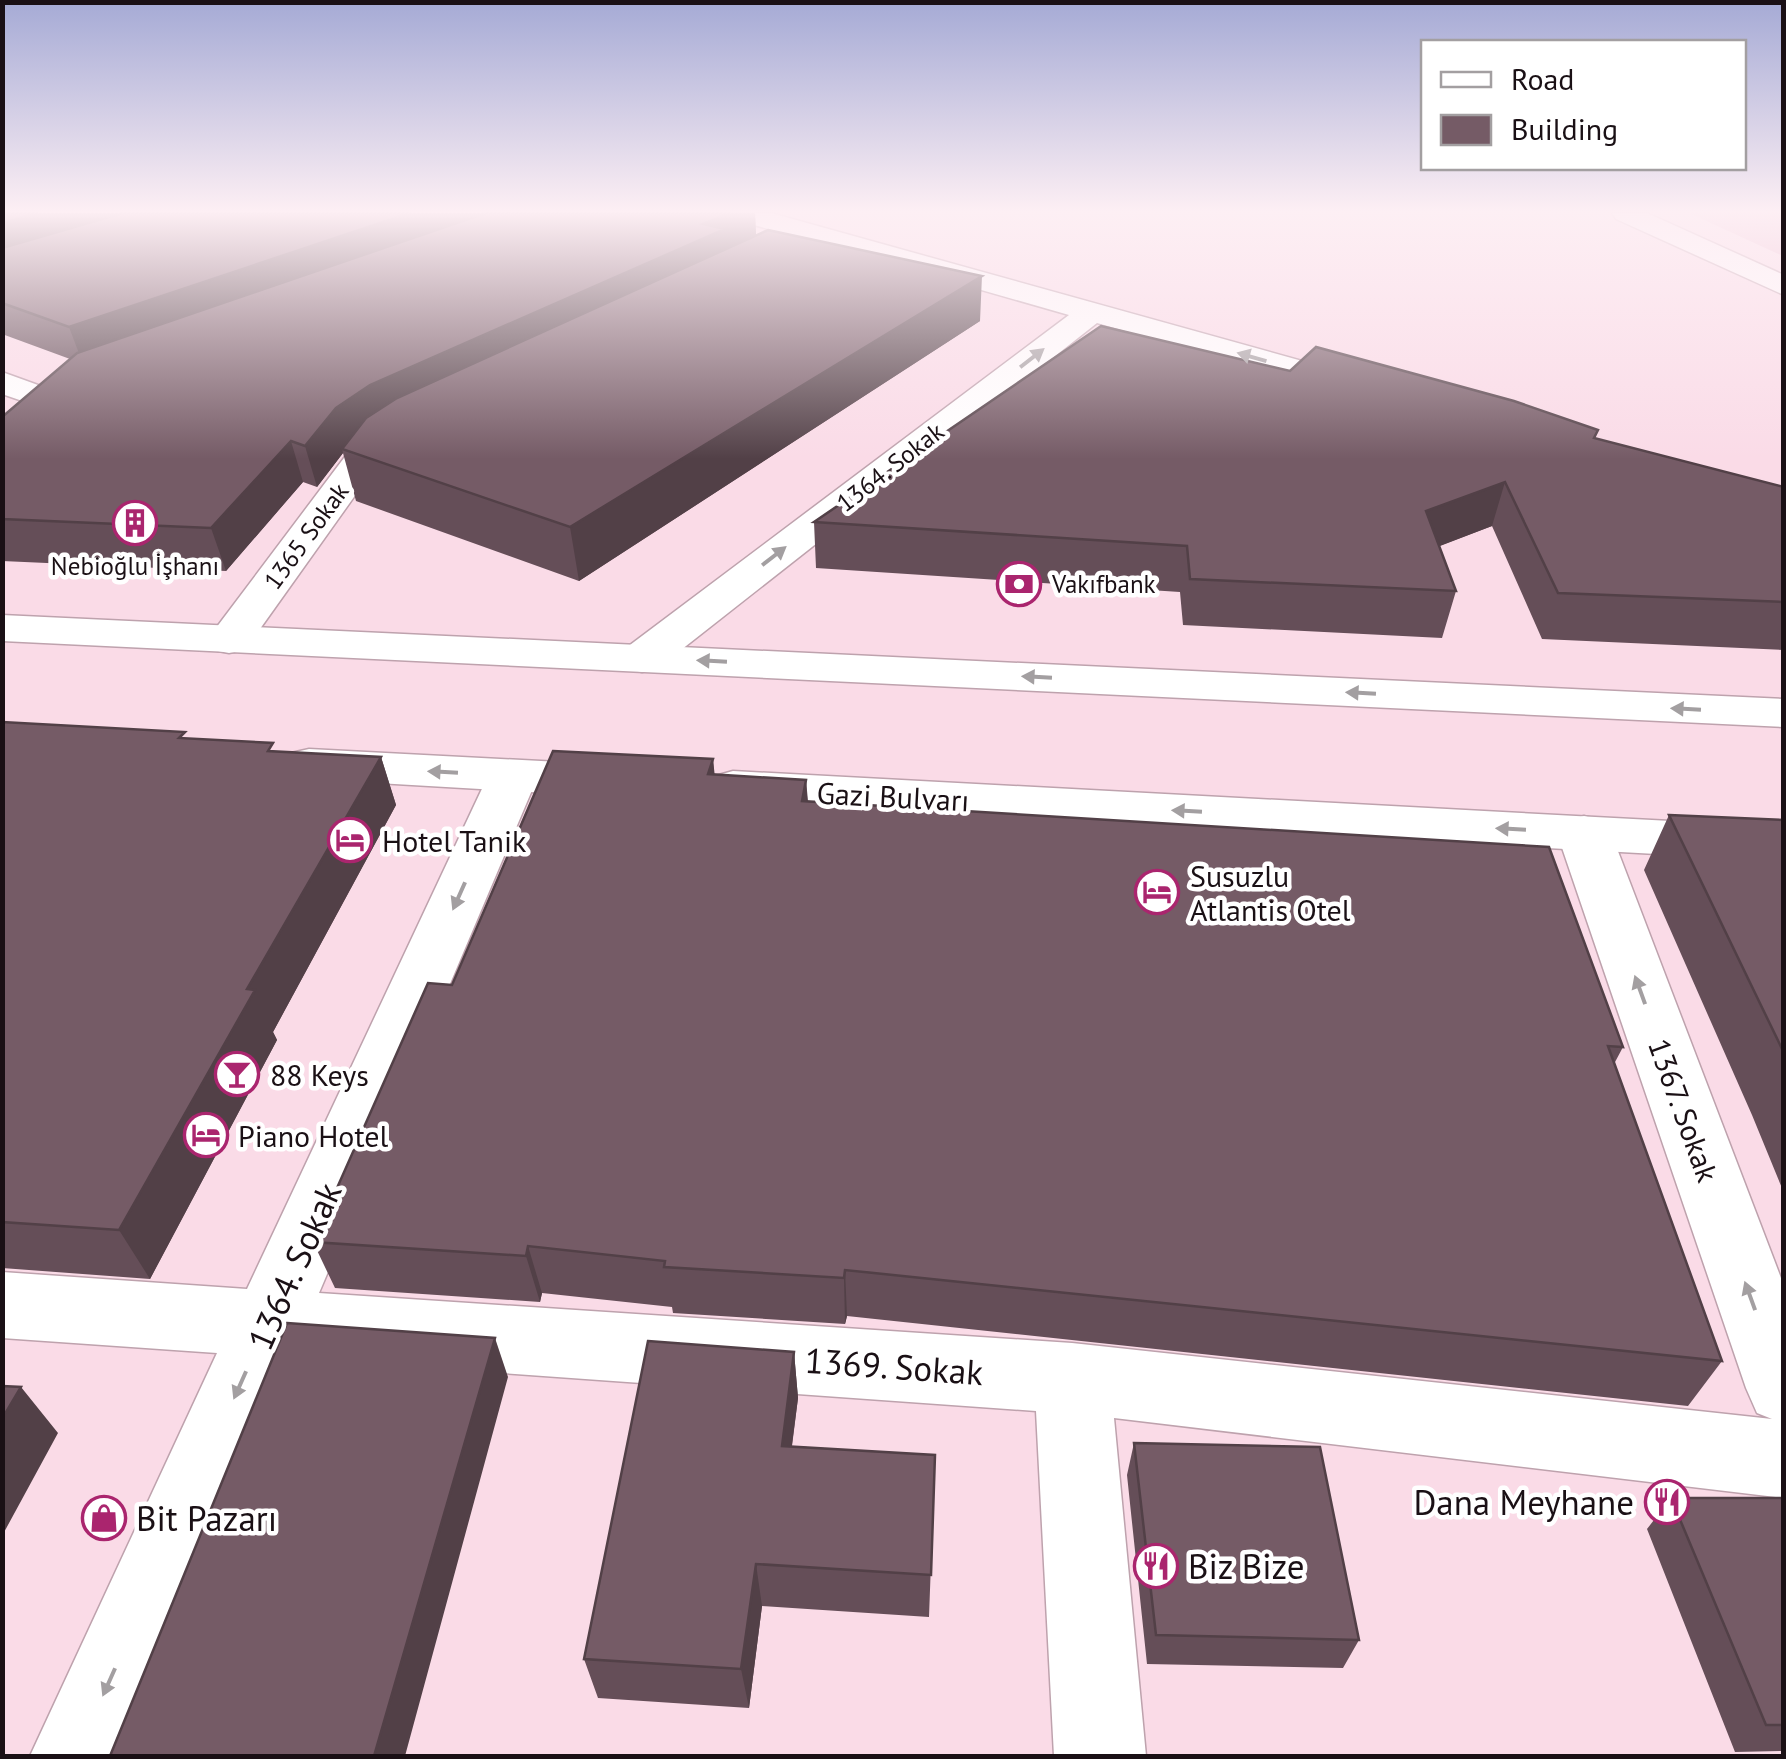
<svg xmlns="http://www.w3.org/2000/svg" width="1786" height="1759" font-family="'PT Sans',sans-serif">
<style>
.green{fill:#eab7cc}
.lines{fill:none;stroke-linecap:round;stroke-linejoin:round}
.minor-casing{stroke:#bea2ad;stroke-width:3}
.major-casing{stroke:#bea2ad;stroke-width:3}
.minor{fill:#fff;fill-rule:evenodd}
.major{fill:#fff;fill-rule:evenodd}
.wall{fill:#654e58}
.shaded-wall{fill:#524047}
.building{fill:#755b66;stroke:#524047;stroke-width:2.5}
.oneway{fill:#a39fa1}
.labels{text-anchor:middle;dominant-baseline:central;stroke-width:9;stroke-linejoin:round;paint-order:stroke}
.far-street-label{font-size:25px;fill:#1a1015;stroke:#fff}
.far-poi-label{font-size:25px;fill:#1a1015;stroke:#fff}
.street-label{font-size:30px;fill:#1a1015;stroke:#fff}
.poi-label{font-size:30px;fill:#1a1015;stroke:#fff;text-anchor:start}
.near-street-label{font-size:35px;fill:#1a1015;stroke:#fff}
.near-poi-label{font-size:35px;fill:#1a1015;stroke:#fff;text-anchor:start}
</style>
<rect width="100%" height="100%" fill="#fadbe7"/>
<!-- green -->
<path class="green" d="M1689 213H1783V256Z"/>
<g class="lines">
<defs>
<path id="minor" d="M729 213H771L1374 381 1379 388 1374 395 1362 398 1097 323 658 668 642 672 626 668 619 658 626 648 1069 315 733 219Z
M2 372 49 389 54 396 49 403 37 406 2 394Z
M404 420 417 423 422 431 376 466 245 650 229 653 213 650 207 640 350 450 391 423Z
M513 760 531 765 538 776 319 1293 1072 1343 1772 1419 1757 1413 1746 1388 1557 833 1565 821 1584 816 1603 821 1611 833 1784 1286V1498L1114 1418 1146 1756H1054L1036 1411 291 1358 122 1756H30L217 1353 2 1338V1272L247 1289 488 776 495 765Z"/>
<path id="major" d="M1612 213H1647L1784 275V295L1616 219Z
M2 615 1784 699V727L2 641Z
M309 749 617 765 635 770 642 781 635 792 617 797 309 779 291 775 284 764 291 753Z
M733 771 1784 827V861L733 803 715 798 707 787 715 776Z"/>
</defs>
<!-- minor casing -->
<use href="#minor" class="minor-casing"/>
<!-- major casing -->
<use href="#major" class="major-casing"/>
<!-- minor -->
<use href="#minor" class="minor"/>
<!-- major -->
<use href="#major" class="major"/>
</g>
<!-- wall -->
<path class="wall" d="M2 213H755L756 236 980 321 579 581 356 501 343 453 317 487 303 482 226 571 2 561V417L70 359 2 334Z
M1290 371 1598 430 1595 438 1784 487V650L1542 639 1492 526 1439 546 1456 591 1442 638 1183 625 1180 592 816 568 814 522Z
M2 722 187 739 276 752 381 757 396 805 273 1032 277 1040 150 1279 2 1268Z
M713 759 714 775 806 780 808 801 1623 1047 1614 1064 1722 1361 1688 1406 847 1316 845 1324 673 1313 672 1307 542 1293 540 1302 335 1288 313 1242 452 985Z
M1669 815 1784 820V1193L1752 1115 1644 870Z
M794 1352 798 1398 792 1446 935 1455 929 1617 762 1606 749 1708 598 1698 584 1659Z
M1134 1443 1359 1640 1343 1668 1147 1664 1127 1475Z
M1671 1498H1784V1751L1735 1752 1647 1529Z"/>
<!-- shaded-wall -->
<path class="shaded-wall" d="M38 213H161L2 261V223Z
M410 213H511L83 364 69 327Z
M730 213H755L756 236 342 449 343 453 317 487 305 446 336 408 370 385 703 224Z
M982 276 980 321 579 581 570 527Z
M291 441 303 482 226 571 211 528Z
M1505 482 1492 526 1414 556 1426 511Z
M381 757 396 805 273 1032 277 1040 150 1279 119 1230 247 989Z
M713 759 718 806 708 774Z
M806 780 809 826 802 801Z
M528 1246 542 1293 540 1302 526 1256Z
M845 1270 847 1316 845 1324 844 1278Z
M495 1338 508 1377 405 1756H374Z
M794 1352 798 1398 786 1490 782 1446Z
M21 1387 58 1433 2 1536V1419Z
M756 1564 762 1606 749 1708 741 1669Z"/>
<!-- building -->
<path class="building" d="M2 213H38L2 223Z
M123 213H410L69 327 2 303V248Z
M486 213H730L703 224 725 229 370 385 336 408 305 446 291 441 211 528 2 519V417L77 353Z
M768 230 982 276 570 527 342 449 366 418 397 398Z
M1101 326 1290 371 1316 347 1514 401 1598 430 1594 438 1784 487V602L1558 593 1505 482 1426 511 1456 591 1190 579 1187 546 814 522Z
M2 722 185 732 179 738 273 743 268 751 381 757 247 989 255 990 119 1230 2 1222Z
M553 751 713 759 708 774 806 780 802 801 1549 847 1623 1047 1608 1046 1722 1361 845 1270 844 1278 664 1267 665 1261 528 1246 526 1256 313 1242 428 983 452 985Z
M1669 815 1784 820V1053Z
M287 1323 495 1338 374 1756H110Z
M648 1341 794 1352 782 1446 935 1455 931 1575 756 1564 741 1669 584 1659Z
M2 1386 21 1387 2 1419Z
M1134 1443 1320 1447 1359 1640 1156 1635Z
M1671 1498H1784V1725H1766Z"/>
<!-- one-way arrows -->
<defs><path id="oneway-solid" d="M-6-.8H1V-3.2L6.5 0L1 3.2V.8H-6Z" transform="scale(2.5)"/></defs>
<g class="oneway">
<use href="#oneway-solid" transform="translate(1252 357) rotate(-164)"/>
<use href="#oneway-solid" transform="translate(1032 358) rotate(-38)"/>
<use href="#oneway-solid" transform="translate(774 556) rotate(-38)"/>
<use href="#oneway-solid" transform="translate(712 661) rotate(-177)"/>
<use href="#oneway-solid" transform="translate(1037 677) rotate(-177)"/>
<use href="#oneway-solid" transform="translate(1361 693) rotate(-177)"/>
<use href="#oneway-solid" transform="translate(1686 709) rotate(-177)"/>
<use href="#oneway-solid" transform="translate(443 772) rotate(-177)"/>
<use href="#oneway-solid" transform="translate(1187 811) rotate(-177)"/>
<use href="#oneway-solid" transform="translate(1511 829) rotate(-177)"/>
<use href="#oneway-solid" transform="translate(459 896) rotate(114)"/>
<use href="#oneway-solid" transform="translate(1640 990) rotate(-110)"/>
<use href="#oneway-solid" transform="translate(1750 1296) rotate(-110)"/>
<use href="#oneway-solid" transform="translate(240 1385) rotate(114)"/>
<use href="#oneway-solid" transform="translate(109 1682) rotate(114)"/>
</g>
<!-- sky -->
<linearGradient id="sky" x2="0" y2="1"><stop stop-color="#a5aad5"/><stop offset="0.46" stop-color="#fdeff4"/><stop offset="1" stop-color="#fdeff4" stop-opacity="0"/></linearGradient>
<rect width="1786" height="459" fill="url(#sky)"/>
<!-- icons -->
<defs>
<symbol id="building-ring" viewBox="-11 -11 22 22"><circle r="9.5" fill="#fff" stroke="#aa256e" stroke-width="1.5"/><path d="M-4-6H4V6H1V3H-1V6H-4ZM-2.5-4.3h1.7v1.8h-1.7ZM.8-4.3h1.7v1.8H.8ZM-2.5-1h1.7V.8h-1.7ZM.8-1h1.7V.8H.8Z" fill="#aa256e"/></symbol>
<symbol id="bank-ring" viewBox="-11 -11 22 22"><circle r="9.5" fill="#fff" stroke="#aa256e" stroke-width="1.5"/><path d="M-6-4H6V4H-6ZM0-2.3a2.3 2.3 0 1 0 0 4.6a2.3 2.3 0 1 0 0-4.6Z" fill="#aa256e"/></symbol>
<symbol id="hotel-ring" viewBox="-11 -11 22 22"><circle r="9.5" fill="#fff" stroke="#aa256e" stroke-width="1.5"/><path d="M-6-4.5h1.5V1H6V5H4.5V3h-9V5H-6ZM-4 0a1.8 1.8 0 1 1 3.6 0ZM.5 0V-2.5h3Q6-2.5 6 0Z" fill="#aa256e"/></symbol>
<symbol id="bar-ring" viewBox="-11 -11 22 22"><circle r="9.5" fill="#fff" stroke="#aa256e" stroke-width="1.5"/><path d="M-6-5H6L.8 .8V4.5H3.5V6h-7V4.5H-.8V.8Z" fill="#aa256e"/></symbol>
<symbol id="restaurant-ring" viewBox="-11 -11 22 22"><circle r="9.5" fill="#fff" stroke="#aa256e" stroke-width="1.5"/><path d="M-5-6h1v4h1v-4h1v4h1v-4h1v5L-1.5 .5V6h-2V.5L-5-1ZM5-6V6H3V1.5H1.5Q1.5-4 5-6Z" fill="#aa256e"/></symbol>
<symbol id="shop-ring" viewBox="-11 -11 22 22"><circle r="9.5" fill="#fff" stroke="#aa256e" stroke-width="1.5"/><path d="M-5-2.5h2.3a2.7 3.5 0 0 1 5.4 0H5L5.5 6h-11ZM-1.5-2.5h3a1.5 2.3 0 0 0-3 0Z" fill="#aa256e"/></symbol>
</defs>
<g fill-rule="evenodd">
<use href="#building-ring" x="110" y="498" width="50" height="50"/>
<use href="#bank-ring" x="994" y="559" width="50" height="50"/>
<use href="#hotel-ring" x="325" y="815" width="50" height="50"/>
<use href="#hotel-ring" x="1132" y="867" width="50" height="50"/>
<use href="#bar-ring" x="212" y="1049" width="50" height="50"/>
<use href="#hotel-ring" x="181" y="1110" width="50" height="50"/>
<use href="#restaurant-ring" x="1642" y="1477" width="50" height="50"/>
<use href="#shop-ring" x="79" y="1493" width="50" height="50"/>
<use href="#restaurant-ring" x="1131" y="1541" width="50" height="50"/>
</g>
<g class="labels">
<!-- far-street labels -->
<g class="far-street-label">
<text transform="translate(890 467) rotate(-38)">1364. Sokak</text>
<text transform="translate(306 536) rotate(-54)">1365 Sokak</text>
</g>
<!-- far-poi labels -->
<g class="far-poi-label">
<text x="135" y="566">Nebioğlu İşhanı</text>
<text x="1052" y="584" text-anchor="start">Vakıfbank</text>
</g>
<!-- street labels -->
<g class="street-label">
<text transform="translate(893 796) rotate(3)">Gazi Bulvarı</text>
<text transform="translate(1684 1110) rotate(70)">1367. Sokak</text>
</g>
<!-- poi labels -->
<g class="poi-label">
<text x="382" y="840">Hotel Tanik</text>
<text x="1190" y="875">Susuzlu<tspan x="1190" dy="34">Atlantis Otel</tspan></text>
<text x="270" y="1074">88 Keys</text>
<text x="238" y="1135">Piano Hotel</text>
</g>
<!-- near-street labels -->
<g class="near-street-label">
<text transform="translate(294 1266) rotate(-66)">1364. Sokak</text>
<text transform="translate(894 1366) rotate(4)">1369. Sokak</text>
</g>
<!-- near-poi labels -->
<g class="near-poi-label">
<text x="1634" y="1502" text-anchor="end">Dana Meyhane</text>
<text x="136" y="1518">Bit Pazarı</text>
<text x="1188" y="1566">Biz Bize</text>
</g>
</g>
<!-- border -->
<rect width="1786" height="1759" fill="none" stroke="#1a1015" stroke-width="10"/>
<!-- legend -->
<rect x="1421" y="40" width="325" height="130" fill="#ffffff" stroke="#a39fa1" stroke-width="2.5"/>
<rect x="1441" y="72" width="50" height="15" fill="#ffffff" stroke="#a39fa1" stroke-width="2.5"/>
<text x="1511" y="90" font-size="30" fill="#1a1015">Road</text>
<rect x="1441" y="115" width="50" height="30" fill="#755b66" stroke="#a39fa1" stroke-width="2.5"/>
<text x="1511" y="140" font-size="30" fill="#1a1015">Building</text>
</svg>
